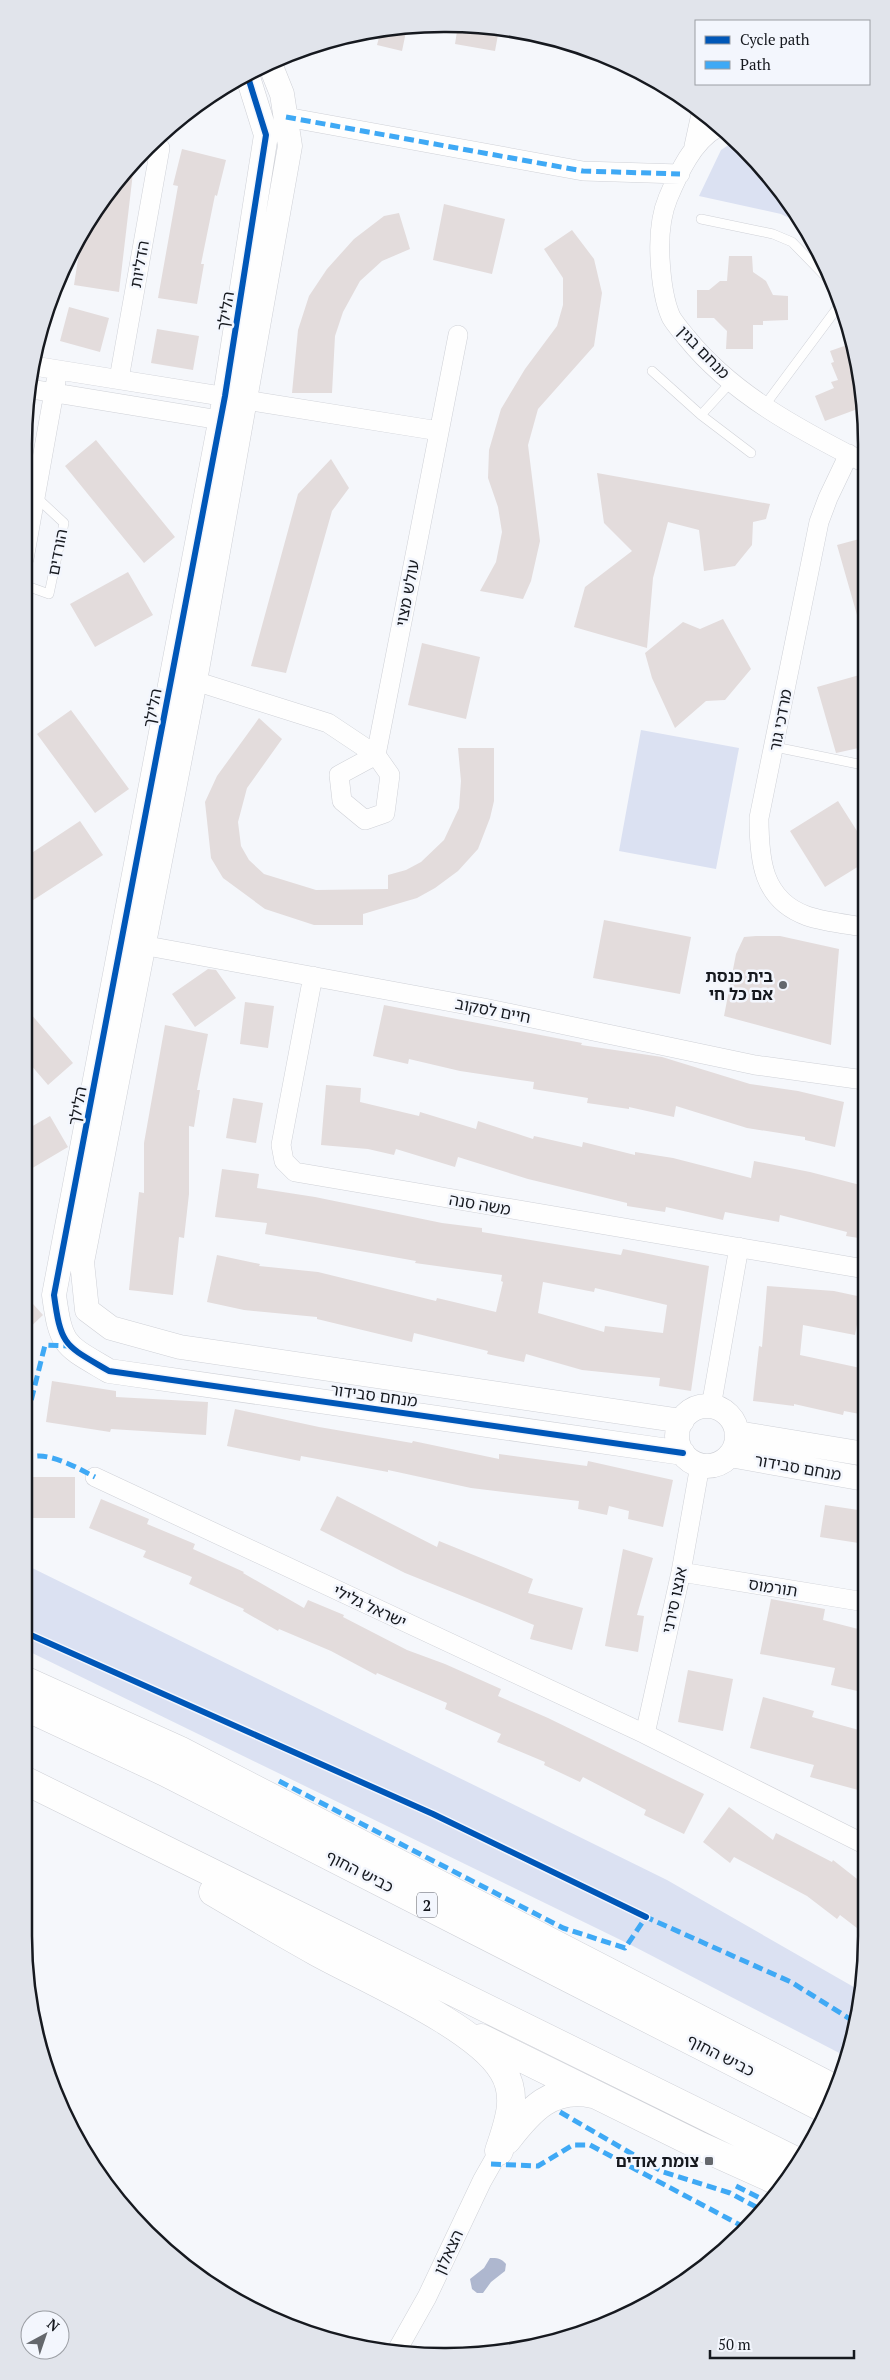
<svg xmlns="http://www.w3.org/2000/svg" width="890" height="2380" font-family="'PT Serif','Noto Sans Hebrew',serif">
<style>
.green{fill:#dbe1f2}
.water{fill:#aeb7cf}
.building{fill:#e3dcdc;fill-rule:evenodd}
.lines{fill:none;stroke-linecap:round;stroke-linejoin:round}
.service-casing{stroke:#cfd1d7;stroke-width:10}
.minor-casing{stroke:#cfd1d7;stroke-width:20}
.tertiary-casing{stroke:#cfd1d7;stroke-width:25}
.motorway-casing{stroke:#cfd1d7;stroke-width:29}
.service{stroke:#fefefe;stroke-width:9}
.minor{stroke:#fefefe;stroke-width:19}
.tertiary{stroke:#fefefe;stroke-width:24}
.motorway{stroke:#fefefe;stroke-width:28}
.quiet{stroke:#3fa9f5;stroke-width:5;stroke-dasharray:10 5;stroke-linecap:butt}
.cycleway-casing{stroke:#f3f6fd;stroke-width:9}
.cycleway{stroke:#0057b8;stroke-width:6}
.poi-dot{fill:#64676c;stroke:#f3f6fd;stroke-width:2}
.labels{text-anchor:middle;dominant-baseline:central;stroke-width:5;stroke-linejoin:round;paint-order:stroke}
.shield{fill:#f3f6fd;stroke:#585b62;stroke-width:1}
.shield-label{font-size:15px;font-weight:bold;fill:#16191f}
.street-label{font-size:16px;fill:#16191f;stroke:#f3f6fd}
.poi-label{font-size:16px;font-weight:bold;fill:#16191f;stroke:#f3f6fd;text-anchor:end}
.rim{fill:none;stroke:#16191f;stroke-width:2.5}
</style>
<rect width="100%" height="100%" fill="#f5f7fb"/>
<!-- green -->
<path class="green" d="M733 142 762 167 799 223 781 214 699 196 721 150Z
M641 730 739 748 716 869 619 851Z
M24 1564 667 1880 859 1990 852 2044 847 2057 633 1946 24 1649Z"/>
<!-- water -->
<path class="water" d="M490 2258C497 2258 501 2258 506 2264L505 2271 491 2282 483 2293H477L472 2289 470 2279 484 2268Z"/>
<!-- building -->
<path class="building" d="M458 25H473L499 29 495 51 455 44Z
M397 27H407L402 51 377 45 381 30Z
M182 149 226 160 217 196 215 195 201 264H204L197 304 158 298 178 186 173 185Z
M134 164 119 292 74 285 80 246H84L86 228 111 188Z
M444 204 505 219 492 274 433 260Z
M399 213 410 249 382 261 360 281 343 312 335 336 332 393H292L298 330 309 296 327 269 354 239 384 216Z
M572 230 594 259 602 293 594 346 538 409 528 445 540 541 531 581 523 599 480 591 496 562 502 532 498 507 488 478 489 450 501 409 525 369 557 326 563 305V278L544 249Z
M729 256H752L753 272 766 281 773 295 788 296V320L763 321V325H753V349H726L727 331 714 318H697V290H709L720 281H727Z
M69 307 109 318 100 352 60 341Z
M157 329 199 336 193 370 151 363Z
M847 345 863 390V407L825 421 815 396 834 388 831 382 838 380 831 363 834 362 830 351Z
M96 440 175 537 144 563 65 466Z
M331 459 349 488 332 511 286 673 251 666 298 494Z
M597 473 770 504 766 519 753 522 752 545 735 566 704 571 699 530 668 522 653 578 647 648 574 627 585 587 632 551 604 523Z
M863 538V621L859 622 837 545Z
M128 572 153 615 95 647 70 604Z
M723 619 751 669 725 700 706 701 675 728 652 678 645 653 683 622 700 629Z
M422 643 480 657 466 719 408 705Z
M863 674V747L836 753 817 687Z
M71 710 129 789 95 813 37 734Z
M259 718 282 739 247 788 238 822 241 846 249 860 264 874 316 890 388 889V875L406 870 421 862 444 840 459 808 461 781 458 748H494V801L490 818 478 849 458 871 435 888 417 898 363 914V925H314L265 909 223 878 211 858 205 802 217 776Z
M838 801 864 842V863L825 887 790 831Z
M80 821 103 855 24 906V858Z
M604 920 691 937 680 994 593 978Z
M756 936H780L839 949 831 1045 724 1016 736 954 744 937Z
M208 969 216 970 236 998 195 1027 172 994Z
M245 1002 274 1006 268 1048 240 1044Z
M384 1005 582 1043 581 1045 662 1057 750 1084 798 1091 844 1102 835 1147 805 1140V1137L747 1128 676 1106 674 1117 629 1107V1109L587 1103 588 1098 533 1089 534 1082 460 1071 409 1059 408 1064 373 1056Z
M24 1006 73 1063 48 1085 24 1057Z
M165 1025 208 1034 197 1090H200L194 1127 189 1126V1194L184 1238 179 1237 173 1295 129 1290 139 1192 144 1193V1143Z
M326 1085 361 1088 360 1102 419 1116 420 1112 476 1129 478 1121 533 1139 534 1136 582 1147 583 1142 635 1155V1152L673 1158 751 1178 754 1161 810 1172 864 1186 865 1239 846 1236 847 1232 780 1215 779 1222 725 1212 723 1220 666 1207 665 1212 627 1206V1203L528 1179 458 1157 455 1167 396 1149 394 1155 368 1149 321 1145Z
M233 1098 263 1103 256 1143 226 1138Z
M50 1116 68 1147 24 1173V1131Z
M222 1169 259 1174 257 1188 315 1197 442 1223 482 1228V1232L621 1255 623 1249 709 1266 691 1391 659 1386 660 1378 582 1370 526 1354 524 1362 487 1354 488 1351 414 1333 412 1342 317 1319V1317L244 1310 207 1302 217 1255 260 1264 259 1266 318 1272 436 1301 437 1298 496 1312 503 1282 501 1281 502 1275 415 1263 416 1261 265 1234 267 1223 215 1217ZM543 1282 594 1292 595 1288 667 1305 663 1333 605 1326 604 1332 538 1313Z
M767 1286 834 1291 862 1297 855 1335 803 1325 800 1355 865 1369V1415L844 1411 843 1415 794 1404V1406L753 1401 759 1346 762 1347Z
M24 1294 43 1315 24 1333Z
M52 1381 116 1391V1397L208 1402 206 1435 111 1429 110 1432 46 1422Z
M235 1409 319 1427 412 1443 413 1441 499 1459V1454L587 1466 588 1461 673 1480 663 1527 628 1519 629 1511 609 1506 607 1515 578 1509 579 1501 471 1488 388 1470V1472L301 1456 300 1461 227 1446Z
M31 1477H75V1518H31Z
M337 1496 437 1547 439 1541 533 1579 528 1593 583 1608 572 1650 530 1639 534 1625 405 1573 320 1530Z
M101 1499 149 1519 147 1524 195 1544 193 1549 244 1572 243 1573 304 1608 308 1600 344 1615 343 1617 407 1650 445 1664 501 1689 498 1696 548 1718 704 1794 684 1834 644 1815 646 1810 583 1777 580 1782 544 1765 545 1762 497 1742 501 1734 445 1709 447 1703 377 1673 376 1675 331 1651 279 1629 278 1631 243 1611 244 1609 189 1584 192 1577 143 1557 146 1551 89 1528Z
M825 1505 865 1511V1544L820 1537Z
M623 1549 653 1558 637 1615 644 1616 638 1652 605 1646Z
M771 1599 825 1609 823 1620 866 1631V1693L831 1685 835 1668 760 1654Z
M688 1670 733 1679 723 1731 678 1722Z
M763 1697 814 1711 812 1717 866 1732V1775L862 1791 810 1777 814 1765 750 1748Z
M729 1807 773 1840 776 1833 832 1862 833 1860 866 1886V1935L840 1915 837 1919 807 1896 734 1857 730 1863 703 1842Z"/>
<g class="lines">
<defs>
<path id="service" d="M701 219 773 234 792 242 830 281
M652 371 701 415 751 453
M765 405 838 307
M701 415 732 381
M24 585 49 594 64 523 35 496
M775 747 863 765
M24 766 26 768 24 777"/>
<path id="minor" d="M286 117 583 171 680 174
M717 128C693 141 678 174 668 198 660 217 659 238 660 258 661 277 663 299 671 317 675 324 682 332 687 338 732 394 800 430 863 462
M694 146 701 114
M34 366 439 431
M119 379 160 148
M31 389 232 422
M849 454 828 498 819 522 759 818C759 859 762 900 807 916 825 922 846 924 864 927
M24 559 56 381
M195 681 328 723 376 755 458 335
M376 755 390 775 385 813 365 820 342 801 339 775Z
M131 943 484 1008 755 1065 864 1080
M313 976 281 1145 284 1161 295 1172 865 1269
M711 1407 739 1247
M95 1477 645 1734 866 1845
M681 1572 865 1602
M645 1734 681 1572 700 1465
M396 2352 427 2297 482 2181 499 2151"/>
<path id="tertiary" d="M270 64 282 94 290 146 195 681 82 1262 87 1310 111 1328 180 1347 682 1421
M247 74 266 135 225 396 54 1295C61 1347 65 1345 109 1371L683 1453
M677 1436a30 30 0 1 1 60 0a30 30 0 1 1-60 0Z
M737 1433 865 1454
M730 1455 865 1479"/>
<path id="motorway" d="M24 1680 179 1750 835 2089
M24 1706 165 1772 827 2110
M24 1780 798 2162
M213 1892C247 1912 281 1932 315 1951 363 1978 477 2026 503 2071 519 2097 508 2124 499 2151
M481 2038 700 2146 784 2184
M507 2140C530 2110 552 2085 593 2094"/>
</defs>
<!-- service casing -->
<use href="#service" class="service-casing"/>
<!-- minor casing -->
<use href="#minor" class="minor-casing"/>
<!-- tertiary casing -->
<use href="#tertiary" class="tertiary-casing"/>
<!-- motorway casing -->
<use href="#motorway" class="motorway-casing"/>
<!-- service -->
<use href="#service" class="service"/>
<!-- minor -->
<use href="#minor" class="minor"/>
<!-- tertiary -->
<use href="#tertiary" class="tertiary"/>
<!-- motorway -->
<use href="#motorway" class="motorway"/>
<!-- quiet -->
<path class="quiet" d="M286 117 583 171 680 174
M24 1429 45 1345 69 1346
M24 1462C39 1445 79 1469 95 1477
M279 1781 563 1928 625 1948 646 1917 791 1982 855 2022
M560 2112 663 2172 730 2193 760 2209
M491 2164 538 2166 573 2145H590L742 2226
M736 2186 768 2202"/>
<defs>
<path id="cycleway" d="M247 74 266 135 225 396 54 1295C61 1347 65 1345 109 1371L683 1453
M24 1632 433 1814 646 1917"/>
</defs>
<!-- cycleway casing -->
<use href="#cycleway" class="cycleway-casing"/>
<!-- cycleway -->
<use href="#cycleway" class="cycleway"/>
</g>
<!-- markers -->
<g class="poi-dot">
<circle cx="783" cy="985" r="5"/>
<rect x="704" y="2156" width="10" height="10" rx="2.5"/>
</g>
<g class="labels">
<!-- shield labels -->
<rect class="shield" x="417" y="1892.5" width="20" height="25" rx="4"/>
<g class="shield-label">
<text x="427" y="1905">2</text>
</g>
<!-- street labels -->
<g class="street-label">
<text transform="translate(139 264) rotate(-80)">הדליות</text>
<text transform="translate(225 311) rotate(-81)">הלילך</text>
<text transform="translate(704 352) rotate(46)">מנחם בגין</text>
<text transform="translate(57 552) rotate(-79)">הורדים</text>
<text transform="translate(407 593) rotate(-79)">עולש מצוי</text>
<text transform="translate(152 708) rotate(-79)">הלילך</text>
<text transform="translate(780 720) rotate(-79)">מרדכי גור</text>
<text transform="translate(493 1010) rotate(11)">חיים לסקוב</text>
<text transform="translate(77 1106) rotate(-79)">הלילך</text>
<text transform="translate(480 1204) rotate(10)">משה סנה</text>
<text transform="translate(374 1395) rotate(8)">מנחם סבידור</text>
<text transform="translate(798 1467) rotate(10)">מנחם סבידור</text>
<text transform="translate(773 1587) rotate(9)">תורמוס</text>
<text transform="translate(674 1600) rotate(-78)">אנצו סירני</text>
<text transform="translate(370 1606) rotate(25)">ישראל גלילי</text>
<text transform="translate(360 1871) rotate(27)">כביש החוף</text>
<text transform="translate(721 2055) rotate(27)">כביש החוף</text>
<text transform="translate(448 2252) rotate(-65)">הצאלון</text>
</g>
<!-- poi labels -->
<g class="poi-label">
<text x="773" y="976">בית כנסת<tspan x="773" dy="18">אם כל חי</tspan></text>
<text x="699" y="2161">צומת אודים</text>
</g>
</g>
<!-- crop -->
<path d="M0 0H890V2380H0ZM444 32H446A412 412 0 0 1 858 444V1936A412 412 0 0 1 446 2348H444A412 412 0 0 1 32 1936V444A412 412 0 0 1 444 32Z" fill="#e1e4eb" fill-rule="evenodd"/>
<path class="rim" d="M444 32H446A412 412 0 0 1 858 444V1936A412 412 0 0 1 446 2348H444A412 412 0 0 1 32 1936V444A412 412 0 0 1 444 32Z"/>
<!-- legend -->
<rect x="695" y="20" width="175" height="65" fill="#f3f6fd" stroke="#9b9ea4"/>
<rect x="705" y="36" width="25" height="8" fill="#0057b8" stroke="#9b9ea4"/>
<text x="740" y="45" font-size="15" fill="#16191f">Cycle path</text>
<rect x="705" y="61" width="25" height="8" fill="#3fa9f5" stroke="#9b9ea4"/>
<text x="740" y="70" font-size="15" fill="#16191f">Path</text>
<!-- north arrow -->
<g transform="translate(45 2335) rotate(40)"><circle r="24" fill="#f3f6fd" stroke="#9b9ea4"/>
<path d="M0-4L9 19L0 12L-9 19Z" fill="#64676c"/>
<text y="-8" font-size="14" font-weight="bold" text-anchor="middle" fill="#16191f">N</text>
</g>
<!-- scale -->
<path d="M710 2350v8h144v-8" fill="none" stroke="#16191f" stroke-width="2.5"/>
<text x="718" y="2350" font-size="15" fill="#16191f" stroke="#f3f6fd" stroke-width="4" paint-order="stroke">50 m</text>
</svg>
